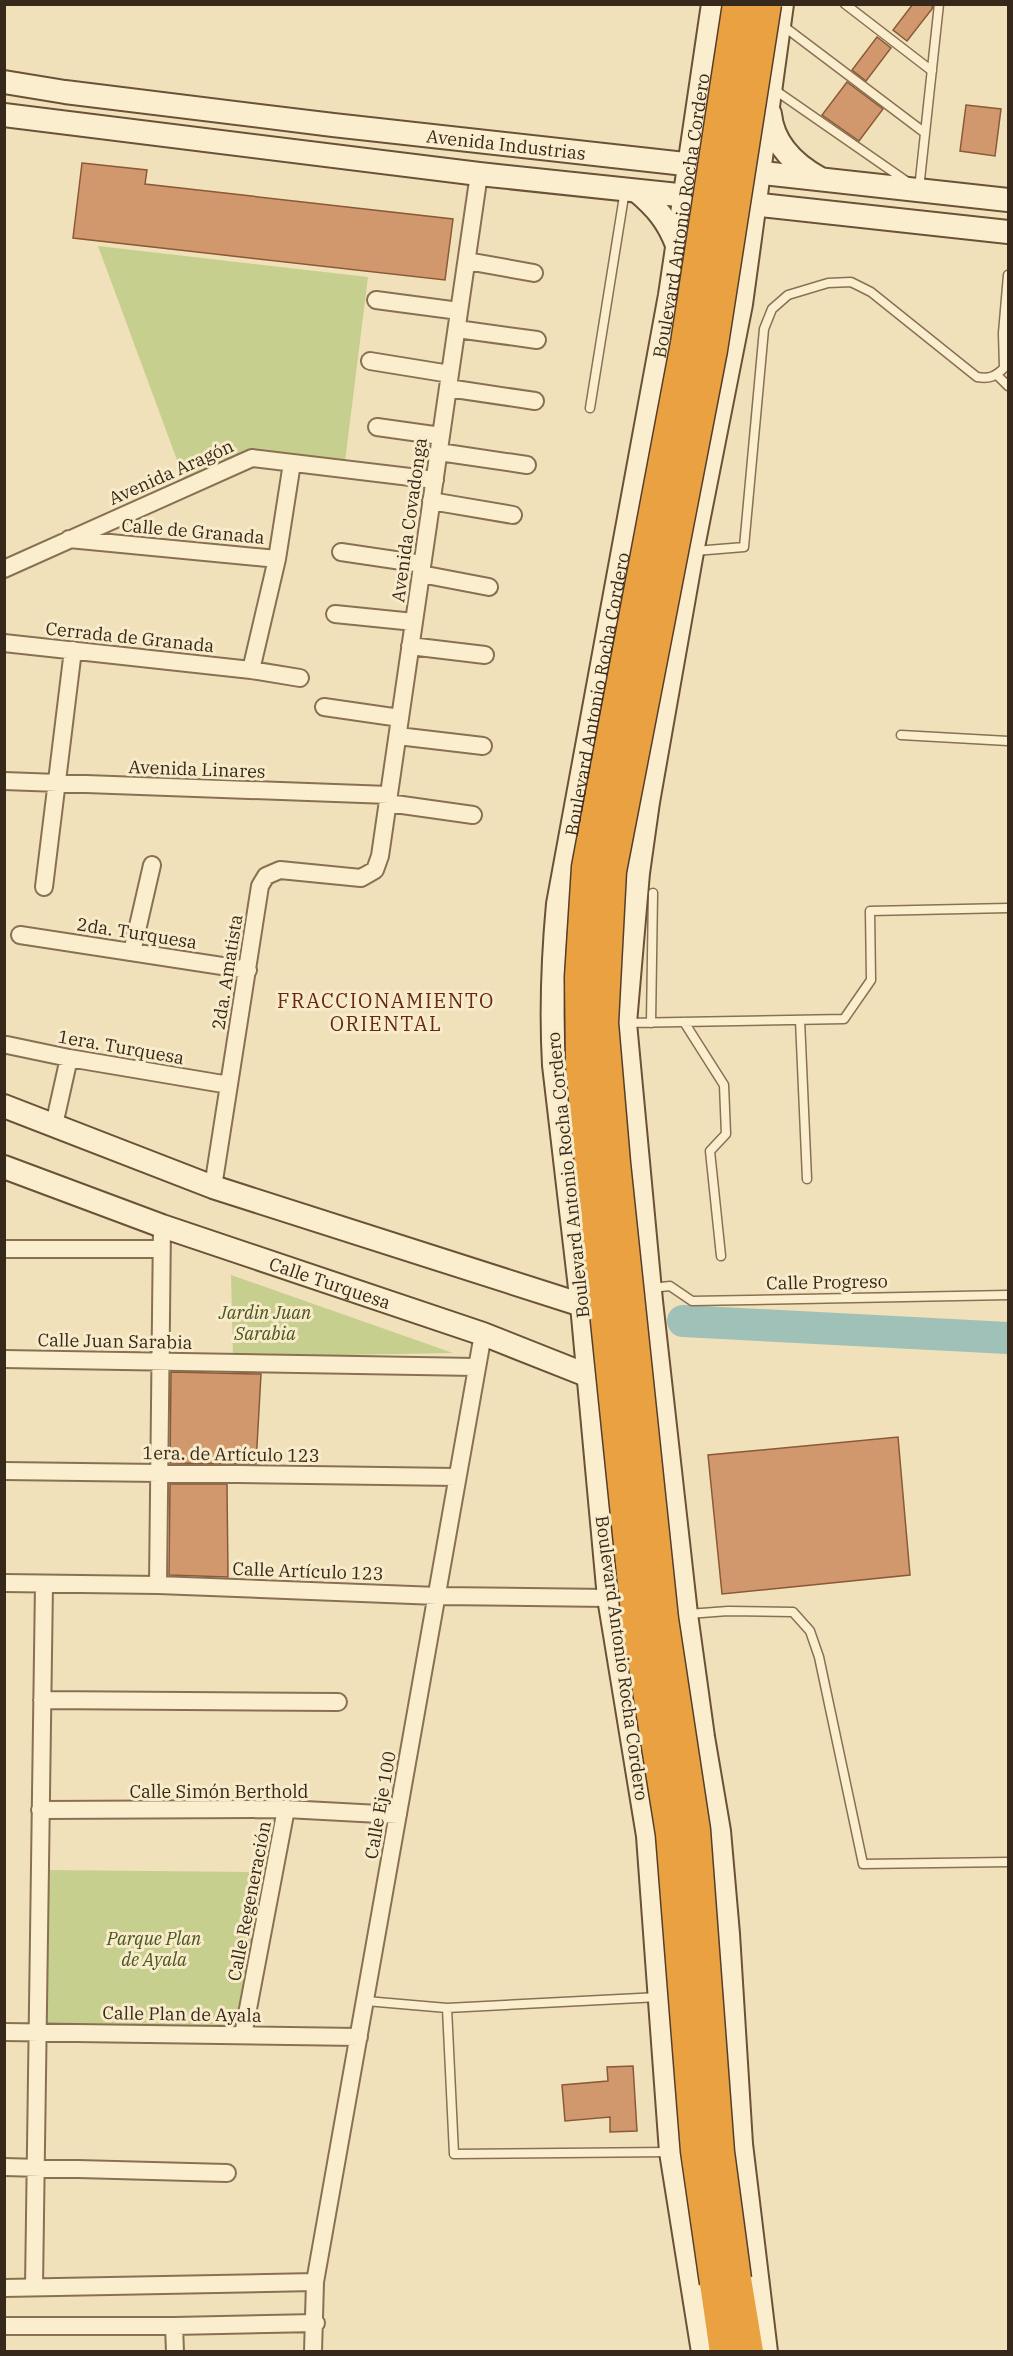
<svg xmlns="http://www.w3.org/2000/svg" width="1013" height="2356" font-family="'IBM Plex Serif',serif">
<style>
.green{fill:#c7cf8e}
.lines{fill:none;stroke-linecap:round;stroke-linejoin:round}
.river{stroke:#9fc1b7;stroke-width:32}
.building{fill:#d2986d;stroke:#8a5938;stroke-width:1.5}
.lane-casing{stroke:#897053;stroke-width:11}
.street-casing{stroke:#897053;stroke-width:20}
.secondary-casing{stroke:#6a5137;stroke-width:26}
.highway-casing{stroke:#563e29;stroke-width:33}
.lane{stroke:#fbeece;stroke-width:8}
.street{stroke:#fbeece;stroke-width:16}
.secondary{stroke:#fbeece;stroke-width:22}
.highway{stroke:#e9a142;stroke-width:30}
.highway-bridge-casing{stroke:#563e29;stroke-width:33;stroke-linecap:butt}
.highway-bridge{stroke:#e9a142;stroke-width:30}
.labels{text-anchor:middle;dominant-baseline:central;stroke-width:6;stroke-linejoin:round;paint-order:stroke}
.street-label{font-size:18px;fill:#36281a;stroke:#f8ebca}
.park-label{font-size:18px;font-style:italic;fill:#47551f;stroke:#f8ebca}
.neighbourhood-label{font-size:20px;letter-spacing:1.5px;fill:#662716;stroke:#f8ebca}
</style>
<rect width="100%" height="100%" fill="#f1e1ba"/>
<!-- green -->
<path class="green" d="M98 246 368 277 345 462 248 450 184 479Z
M231 1275 453 1353 233 1357Z
M48 1870 263 1872 237 2026 44 2024Z"/>
<g class="lines">
<!-- river -->
<path class="river" d="M683 1321 1008 1338"/>
</g>
<!-- building -->
<path class="building" d="M913 4H933L932 9 907 41 893 30Z
M877 37 891 48 866 81 852 70Z
M847 82 883 109 859 141 822 115Z
M966 105 1001 109 995 156 960 151Z
M82 163 147 170 145 184 453 219 445 280 73 238Z
M171 1372 261 1374 256 1464 170 1463Z
M898 1437 910 1575 722 1594 708 1455Z
M170 1484H227L228 1577 169 1575Z
M633 2066 637 2131 610 2132V2117L565 2121 562 2085 608 2081 607 2067Z"/>
<g class="lines">
<defs>
<path id="lane" d="M845 4 932 71
M782 25 925 133
M772 88 909 183
M919 189 939 4
M997 375 1008 386
M590 408 625 190
M695 551 744 547 764 329 772 309 788 295 828 283 851 282 871 292 977 377C989 379 995 377 1004 368L1003 333 1008 275
M901 735 1008 741
M800 1020 807 1179
M684 1022 724 1085 726 1134 710 1151 721 1256
M625 1023 844 1019 871 980 870 911 1008 908
M651 1023 653 893
M651 1288 670 1286 692 1301 1008 1295
M688 1614 728 1611 793 1612 810 1631 819 1657 863 1864 1008 1862
M366 2001 447 2008 454 2154 670 2152
M447 2008 659 1997"/>
<path id="street" d="M467 261 534 273
M376 300 459 311
M457 329 537 340
M370 361 450 374
M448 388 535 401
M377 427 441 436
M439 452 527 465
M431 501 513 515
M69 539 277 559
M341 552 422 564
M4 569 252 458 435 480
M421 574 489 587
M335 614 414 622
M4 643 251 670 300 678
M410 646 485 655
M251 670 277 559 292 463
M324 707 400 718
M398 736 483 746
M4 781 389 795
M388 803 473 815
M44 887 73 650
M20 935 248 970
M132 952 152 865
M7 1045 69 1058 229 1085
M54 1125 69 1058
M213 1187 260 886 266 876 280 870 361 878 375 870 380 856 479 174
M4 1249H161
M4 1359 476 1367
M4 1471 457 1477
M4 1583 158 1585 437 1596 609 1598
M158 1585 162 1226
M42 1700 338 1702
M40 1810 286 1809 398 1815
M4 2032 359 2037
M243 2035 286 1809
M4 2167 227 2173
M34 2287 44 1584
M4 2288 315 2282
M4 2326H174L316 2323
M174 2326 175 2352
M313 2352 315 2282 483 1334"/>
<g id="secondary">
<path id="s1" d="M4 82 65 92 333 125 703 166"/>
<path d="M770 114C773 144 794 164 819 178"/>
<path d="M4 115 479 174 697 197"/>
<path d="M745 171 1008 200"/>
<path d="M637 191C656 207 668 221 677 245"/>
<path d="M742 203 1008 232"/>
<path d="M4 1106 213 1187 582 1305 596 1304"/>
<path id="s2" d="M4 1167 162 1226 483 1334 589 1376 603 1375"/>
<path id="s3" d="M703 2352 671 2152 648 1836 609 1598 582 1305 554 1065C551 1011 553 958 558 904L670 295 713 4"/>
<path d="M766 2352 741 2144 728 1934 719 1831 703 1737 686 1614 651 1301 625 1023 638 873 648 802 692 552 741 304 782 4"/>
</g>
<path id="highway" d="M736 2279 748 2352
M715 2283 725 2352"/>
</defs>
<!-- lane casing -->
<use href="#lane" class="lane-casing"/>
<!-- street casing -->
<use href="#street" class="street-casing"/>
<!-- secondary casing -->
<use href="#secondary" class="secondary-casing"/>
<!-- highway casing -->
<use href="#highway" class="highway-casing"/>
<!-- lane -->
<use href="#lane" class="lane"/>
<!-- street -->
<use href="#street" class="street"/>
<!-- secondary -->
<use href="#secondary" class="secondary"/>
<!-- highway -->
<use href="#highway" class="highway"/>
<defs>
<path id="highway-bridge" d="M736 2279 719 2152 695 1830 663 1619 615 1163 603 1023 611 871 712 350 766 4
M715 2283 696 2151 671 1834 637 1622 590 1166 581 1065 580 977 587 867 686 343 738 4"/>
</defs>
<!-- highway-bridge casing -->
<use href="#highway-bridge" class="highway-bridge-casing"/>
<!-- highway-bridge -->
<use href="#highway-bridge" class="highway-bridge"/>
</g>
<g class="labels">
<!-- street labels -->
<g class="street-label">
<text stroke="none"><textPath href="#s1" startOffset="506">Avenida Industrias</textPath></text>
<text stroke="none"><textPath href="#s3" startOffset="2157">Boulevard Antonio Rocha Cordero</textPath></text>
<text transform="translate(171 472) rotate(-24)">Avenida Aragón</text>
<text transform="translate(409 520) rotate(-82)">Avenida Covadonga</text>
<text transform="translate(193 531) rotate(5)">Calle de Granada</text>
<text transform="translate(130 637) rotate(6)">Cerrada de Granada</text>
<text stroke="none"><textPath href="#s3" startOffset="1671">Boulevard Antonio Rocha Cordero</textPath></text>
<text transform="translate(197 769) rotate(2)">Avenida Linares</text>
<text transform="translate(137 933) rotate(9)">2da. Turquesa</text>
<text transform="translate(227 972) rotate(-81)">2da. Amatista</text>
<text transform="translate(121 1047) rotate(10)">1era. Turquesa</text>
<text transform="translate(568 1175) rotate(-96)">Boulevard Antonio Rocha Cordero</text>
<text transform="translate(827 1282) rotate(-1)">Calle Progreso</text>
<text stroke="none"><textPath href="#s2" startOffset="346">Calle Turquesa</textPath></text>
<text transform="translate(115 1341) rotate(1)">Calle Juan Sarabia</text>
<text transform="translate(231 1454) rotate(1)">1era. de Artículo 123</text>
<text transform="translate(308 1571) rotate(2)">Calle Artículo 123</text>
<text transform="translate(622 1658) rotate(82)">Boulevard Antonio Rocha Cordero</text>
<text x="219" y="1791">Calle Simón Berthold</text>
<text transform="translate(380 1805) rotate(-80)">Calle Eje 100</text>
<text transform="translate(249 1901) rotate(-79)">Calle Regeneración</text>
<text transform="translate(182 2014) rotate(1)">Calle Plan de Ayala</text>
</g>
<!-- park labels -->
<g class="park-label">
<text x="265" y="1312">Jardin Juan<tspan x="265" dy="21">Sarabia</tspan></text>
<text x="154" y="1938">Parque Plan<tspan x="154" dy="21">de Ayala</tspan></text>
</g>
<!-- neighbourhood labels -->
<g class="neighbourhood-label">
<text x="386" y="1000">FRACCIONAMIENTO<tspan x="386" dy="23">ORIENTAL</tspan></text>
</g>
</g>
<!-- border -->
<rect width="1013" height="2356" fill="none" stroke="#36281a" stroke-width="12"/>
</svg>
